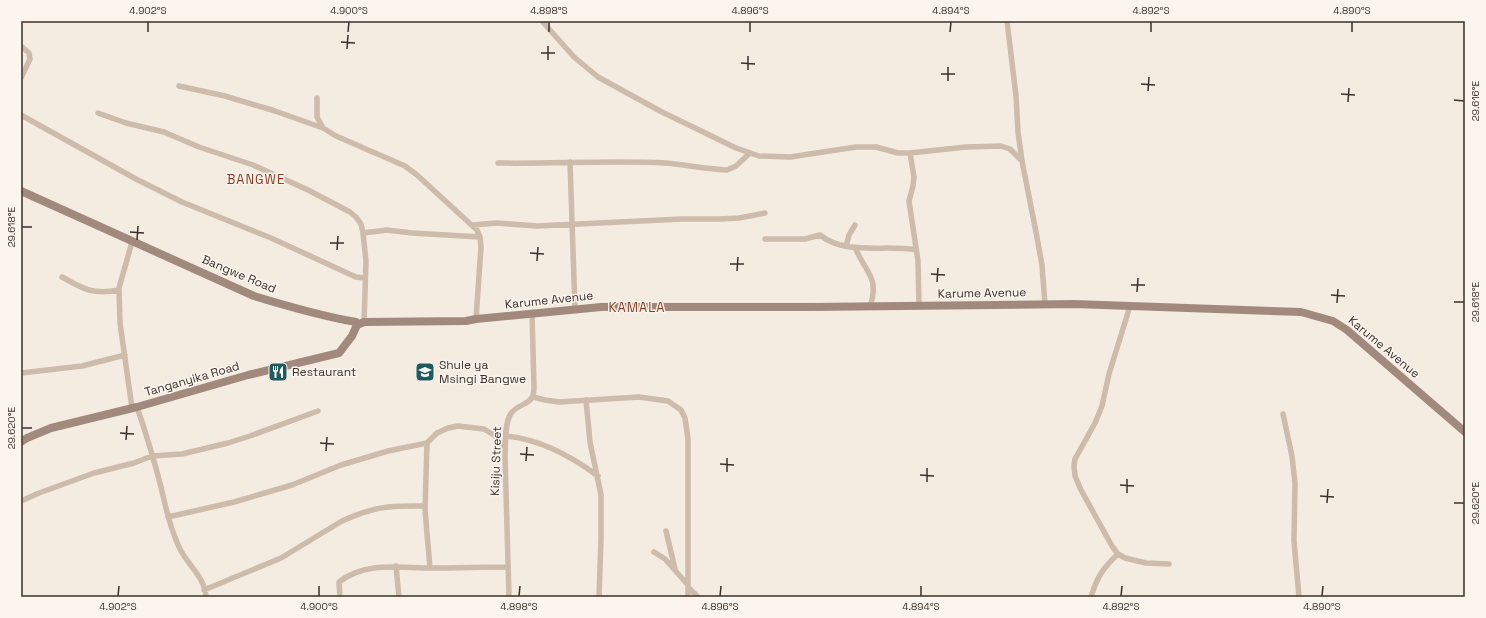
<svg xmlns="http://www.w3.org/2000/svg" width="1486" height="618" font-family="'Space Grotesk',sans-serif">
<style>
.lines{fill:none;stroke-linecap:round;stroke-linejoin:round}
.street{stroke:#cdbbac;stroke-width:5.5}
.secondary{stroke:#a18a7d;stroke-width:8}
.ticks{fill:none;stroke:#3b302b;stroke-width:1.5}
.labels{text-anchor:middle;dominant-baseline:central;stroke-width:3;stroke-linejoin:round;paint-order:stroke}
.street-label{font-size:12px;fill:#3b302b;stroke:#fbf5ee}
.poi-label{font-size:12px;fill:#3b302b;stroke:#fbf5ee;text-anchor:start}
.neighbourhood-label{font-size:13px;letter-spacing:1px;fill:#8c3b22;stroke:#fbf5ee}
.neatline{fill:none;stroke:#3b302b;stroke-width:1.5}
.ticks-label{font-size:10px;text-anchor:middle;fill:#3b302b}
</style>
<rect width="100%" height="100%" fill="#f4ebe1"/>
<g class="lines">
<!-- street -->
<path class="street" d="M542 21 574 57 598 77 660 111 736 148 759 156 790 157 856 147H876L898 153H910L966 147 1001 146 1010 149 1022 161
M1007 21 1016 96 1018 132 1022 161 1036 232 1042 265 1045 305
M21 46 29 53 30 59 21 78
M179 86 225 96 275 111 323 128
M317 98V117L323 128 336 136 405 166 417 175 477 230 480 237 481 247 476 319
M98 113 126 123 164 132 199 147 253 165 308 190 350 212 356 217 361 224 363 233 366 261 364 322
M21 115 136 179 182 202 271 238 356 277 365 278
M910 153 914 177 913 186 909 201 918 261 919 306
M570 162 575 309
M498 163C554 164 610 160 666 163 687 165 707 169 727 170L736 166 750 153
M473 225 496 223 537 226 682 219H720L739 218 765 213
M363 233 387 230 412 233 480 237
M765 239H805L820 235C846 256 886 244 916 250
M132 242 119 288 120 323 132 408
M846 246 849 235 855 225
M855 247C865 273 880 276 870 307
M62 277C83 289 93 295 119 290
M1130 306 1109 374 1102 406 1095 423 1075 459 1074 466 1075 476 1081 490 1112 546 1118 554 1125 558 1146 563 1169 564
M21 373 82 366 125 355
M533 397 545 400 559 402 639 397 668 401 681 410 685 418 688 439V597
M586 400 590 442 601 495V539L599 597
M137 407C146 433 154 460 161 487 166 509 171 531 181 551 190 567 205 578 206 597
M1283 414 1292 456 1295 483 1294 541 1299 597
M506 436C540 439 571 456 598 476
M427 443 425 510 430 568
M21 501 39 493 94 473 134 463 152 456 182 454 228 443 250 436 318 411
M168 517 234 502 292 485 341 465 388 451 427 443 437 433 448 428 458 426 484 429 494 435 505 447
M666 531 675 569
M654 552 665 559 688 585
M396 566 399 597
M688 587 698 597
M204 590 281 558 342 521C351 517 360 513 369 511 387 505 406 506 425 506
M340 597 339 582C366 561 400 568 431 568 457 568 482 567 508 567
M509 597 505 456C506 443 504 427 510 415 517 402 534 407 534 388L532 313
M1091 597C1097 577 1103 568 1118 554"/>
<!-- secondary -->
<path class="secondary" d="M21 191 254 296C287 306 321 316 356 322L357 325 364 322 466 321 476 319 601 307H811L1074 304 1301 312 1333 321 1347 330 1465 432
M21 442 27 438 51 428 137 407 248 375 339 353 352 336 357 325"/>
</g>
<!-- ticks -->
<path class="ticks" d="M148 32V22M348 32 349 22M549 32V22M750 32V22M950 32 951 22M1151 32V22M1352 32V22M341 42 355 43M347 49 348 35M541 53H555M548 60V46M741 63 755 64M748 70V56M941 74H955M948 81V67M1141 84 1155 85M1148 91 1149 77M1341 94 1355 95M1454 100 1464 101M1348 102 1349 88M22 227H32M130 232 144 233M137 240 138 226M330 243H344M337 250 338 236M530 253 544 254M537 261 538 247M730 264H744M737 271 738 257M931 274 945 275M937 282 938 268M1131 285H1145M1137 292 1138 278M1331 295 1345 296M1454 302H1464M1337 303 1338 289M22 428H32M120 433 134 434M126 440 127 426M320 443 334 444M326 451 327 437M520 454 534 455M526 461 527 447M720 464 734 465M727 472V458M920 475 934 476M927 482V468M1120 485 1134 486M1127 493V479M1320 496 1334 497M1327 503 1328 489M1454 503H1464M118 596 119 586M319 596V586M519 596 520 586M720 596 721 586M921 596V586M1121 596 1122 586M1322 596 1323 586"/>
<!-- icons -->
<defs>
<symbol id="restaurant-square" viewBox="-11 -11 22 22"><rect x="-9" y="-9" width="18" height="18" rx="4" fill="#1f5a5e" stroke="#fbf5ee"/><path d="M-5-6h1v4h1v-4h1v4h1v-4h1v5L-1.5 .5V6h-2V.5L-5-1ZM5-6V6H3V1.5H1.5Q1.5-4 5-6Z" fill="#fff"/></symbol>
<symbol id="school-square" viewBox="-11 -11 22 22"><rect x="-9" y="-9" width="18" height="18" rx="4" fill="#1f5a5e" stroke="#fbf5ee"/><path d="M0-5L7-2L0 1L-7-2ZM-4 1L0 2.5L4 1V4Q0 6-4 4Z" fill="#fff"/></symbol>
</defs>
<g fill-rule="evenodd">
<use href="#restaurant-square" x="267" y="361" width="22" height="22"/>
<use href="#school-square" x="414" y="361" width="22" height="22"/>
</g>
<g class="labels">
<!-- street labels -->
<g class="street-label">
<text transform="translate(239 274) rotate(23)">Bangwe Road</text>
<text transform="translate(982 293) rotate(-1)">Karume Avenue</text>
<text transform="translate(549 300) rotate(-6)">Karume Avenue</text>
<text transform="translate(1384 347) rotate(40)">Karume Avenue</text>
<text transform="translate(192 379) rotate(-16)">Tanganyika Road</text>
<text transform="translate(496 461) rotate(-88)">Kisiju Street</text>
</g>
<!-- poi labels -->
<g class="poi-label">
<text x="439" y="365">Shule ya<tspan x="439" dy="14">Msingi Bangwe</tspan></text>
<text x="292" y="372">Restaurant</text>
</g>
<!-- neighbourhood labels -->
<g class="neighbourhood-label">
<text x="256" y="179">BANGWE</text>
<text x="637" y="307">KAMALA</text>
</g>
</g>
<!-- border -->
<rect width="1486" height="618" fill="none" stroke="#fbf5ee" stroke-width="44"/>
<rect x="22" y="22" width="1442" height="574" class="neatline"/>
<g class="ticks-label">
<text x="148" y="14">4.902°S</text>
<text x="349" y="14">4.900°S</text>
<text x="549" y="14">4.898°S</text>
<text x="750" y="14">4.896°S</text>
<text x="951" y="14">4.894°S</text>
<text x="1151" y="14">4.892°S</text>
<text x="1352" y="14">4.890°S</text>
<text transform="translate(1475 101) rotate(-90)" y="4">29.616°E</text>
<text transform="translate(11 227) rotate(-90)" y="4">29.618°E</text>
<text transform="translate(1475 302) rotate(-90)" y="4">29.618°E</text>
<text transform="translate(11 428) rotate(-90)" y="4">29.620°E</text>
<text transform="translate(1475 503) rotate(-90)" y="4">29.620°E</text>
<text x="118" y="610">4.902°S</text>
<text x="319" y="610">4.900°S</text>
<text x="519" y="610">4.898°S</text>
<text x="720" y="610">4.896°S</text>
<text x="921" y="610">4.894°S</text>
<text x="1121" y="610">4.892°S</text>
<text x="1322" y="610">4.890°S</text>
</g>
</svg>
